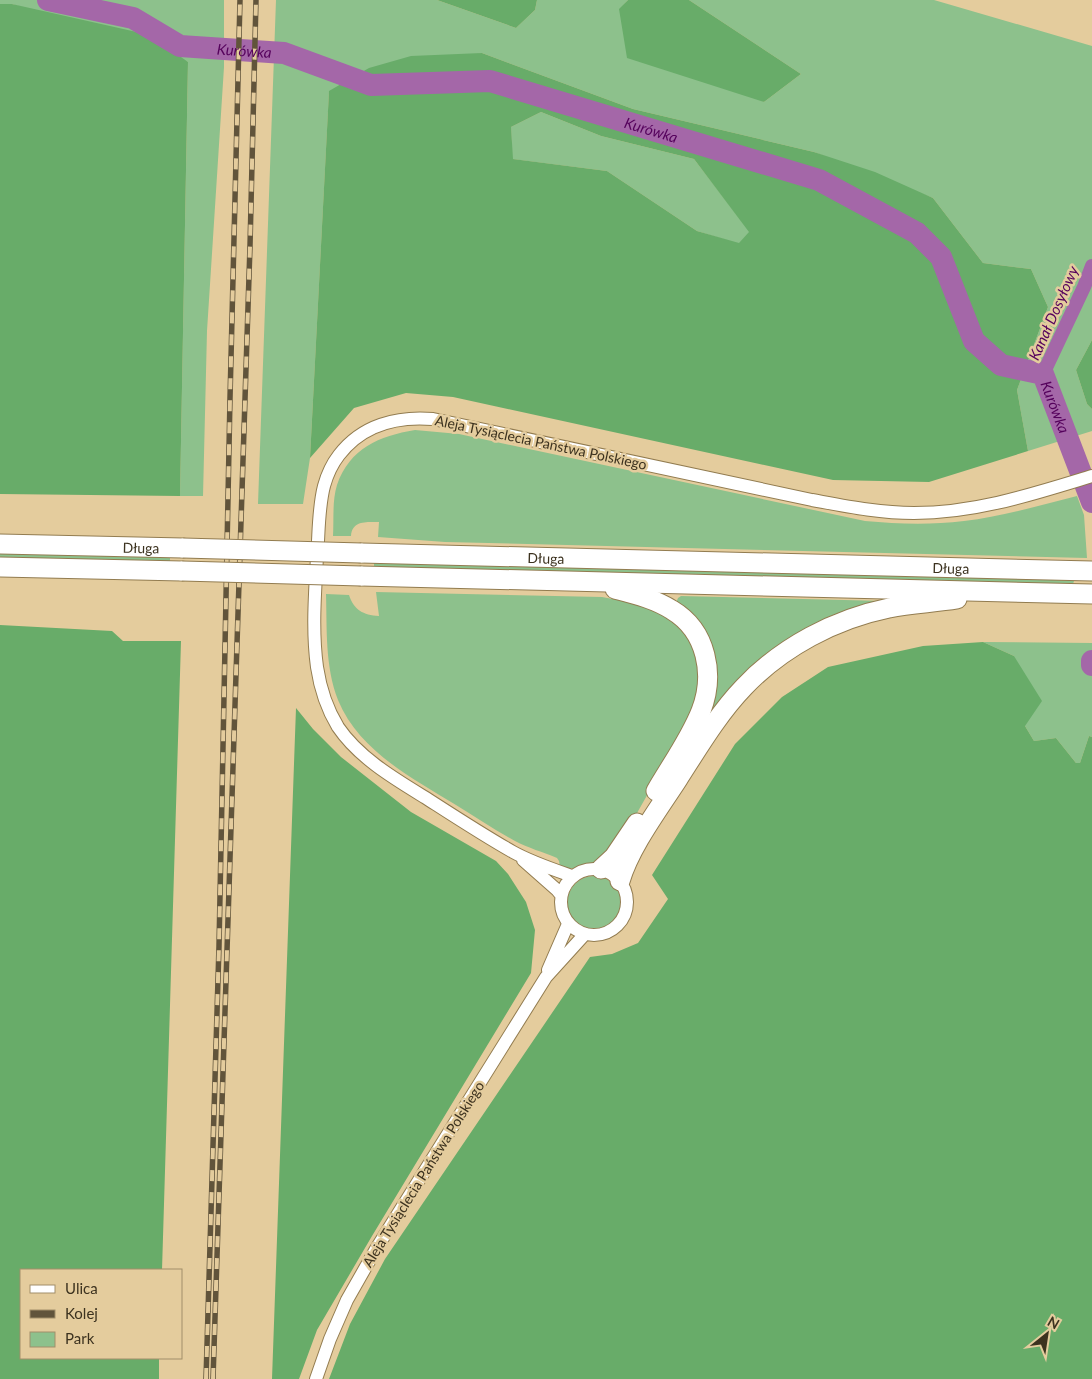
<svg xmlns="http://www.w3.org/2000/svg" width="1092" height="1379" font-family="Lato,sans-serif">
<style>
.green{fill:#8dc18c}
.forest{fill:#68ac69;fill-rule:evenodd}
.lines{fill:none;stroke-linecap:round;stroke-linejoin:round}
.canal{stroke:#a467a8;stroke-width:14}
.river{stroke:#a467a8;stroke-width:22}
.minor-casing{stroke:#927c50;stroke-width:14}
.highway-casing{stroke:#927c50;stroke-width:21}
.minor{stroke:#fff;stroke-width:12}
.highway{stroke:#fff;stroke-width:19}
.rail-casing{stroke:#61543b;stroke-width:5.5}
.rail{stroke:#e4cc9d;stroke-width:4;stroke-dasharray:11;stroke-linecap:butt}
.highway-bridge-casing{stroke:#927c50;stroke-width:21;stroke-linecap:butt}
.highway-bridge{stroke:#fff;stroke-width:19}
.labels{text-anchor:middle;dominant-baseline:central;stroke-width:5;stroke-linejoin:round;paint-order:stroke}
.street-label{font-size:14px;fill:#3c321f;stroke:#e4cc9d}
.water-label{font-size:15px;font-style:italic;fill:#55025c;stroke:#e4cc9d}
</style>
<rect width="100%" height="100%" fill="#e4cc9d"/>
<!-- green -->
<path class="green" d="M0 0H224V67L207 331 203 496H180L188 62 12 4H0Z
M276 0H437L516 28 535 10 537 0H628L620 9 764 102 801 74 689 0H934L1092 46V340L1076 370 1087 404 1092 409V431L1028 451 1017 390 1048 307 1031 269 983 263 933 198 814 152 633 109 482 53 329 92 310 458 303 504H258Z
M541 112 601 136 694 159 750 232 739 244 697 231 607 171 512 159 511 127Z
M415 430 459 434 865 521C898 524 931 525 964 521 1002 517 1040 505 1077 496L1084 515 1087 558 445 542 378 537 379 522C367 522 352 520 351 536H333C334 520 332 501 337 485 350 448 379 436 415 430Z
M0 553 170 557V562L0 559Z
M374 562 943 575 1074 581 1073 584 374 567Z
M376 592 602 597 634 603 660 612 678 625 692 643 700 665 695 706 667 760 628 829 594 865C581 865 574 871 560 867L559 861 557 858C543 852 528 848 515 841 495 830 475 817 456 805 412 778 359 751 338 700 325 666 327 630 326 594L349 595C354 610 363 615 379 616Z
M681 596 885 601 775 653 653 805 715 687 676 603 678 598Z
M983 642 1092 643V737L1089 736 1080 763H1076L1056 738 1034 741 1025 726 1014 656Z
M567 903a27 27 0 1 1 54 0a27 27 0 1 1-54 0Z"/>
<!-- forest -->
<path class="forest" d="M437 0H537L535 10 516 28Z
M628 0H689L801 74 764 102 627 58 619 9Z
M0 4H12L150 35 188 62 180 496 0 494Z
M482 53 633 109 814 152 875 172 933 198 983 263 1031 269 1048 307 1017 390 1028 451 929 482 833 480 453 397 406 393 354 408 310 458 329 91 369 68 411 56ZM541 112 601 136 694 159 749 232 739 243 697 231 607 171 513 159 511 127Z
M1092 340V409L1087 404 1076 370Z
M0 625 112 631 123 641H181L162 1270H21V1358H159V1379H0Z
M983 642 1014 656 1042 701 1025 726 1034 741 1056 738 1076 763H1080L1089 736 1092 737V1379H329L350 1324 385 1259 590 957 612 954 638 943 668 899 652 875 735 744 782 697 828 667 923 646Z
M296 708 313 729 341 757 411 812 496 861 508 874 526 902 535 930 531 973 372 1236 317 1330 299 1379H272Z"/>
<g class="lines">
<!-- canal -->
<path class="canal" d="M1043 374 1084 287 1092 266"/>
<!-- river -->
<g class="river">
<path id="s1" d="M48 0 133 18 180 46 284 53 371 85 490 81 819 180 917 233 941 257 974 341 1001 365 1043 374 1092 502"/>
<path d="M1092 661V665"/>
</g>
<defs>
<path id="minor" d="M523 860 557 890 561 895
M561 902a33 33 0 1 1 66 0a33 33 0 1 1-66 0Z
M572 876C552 869 531 862 513 852 483 835 454 816 426 798 395 779 359 758 338 727 327 709 320 687 317 667 312 631 315 593 317 557 319 534 318 509 324 486 327 475 332 464 339 455 362 425 397 416 433 419L812 500C845 506 879 513 914 513 976 513 1033 494 1092 476
M548 970 568 924
M316 1379 330 1339 347 1300 376 1249 546 977 585 934"/>
<g id="highway">
<path id="s2" d="M0 544 183 548"/>
<path id="s3" d="M361 553 1092 571"/>
<path d="M0 567 182 571"/>
<path d="M361 576 1092 594"/>
<path d="M615 589C634 594 655 599 672 610 707 631 715 675 701 711 690 739 671 765 656 791"/>
<path d="M601 869 614 857 637 823"/>
<path d="M620 881C630 847 658 810 678 779 698 748 718 714 744 687 782 647 835 619 889 608 911 603 934 603 957 599"/>
</g>
</defs>
<!-- minor casing -->
<use href="#minor" class="minor-casing"/>
<!-- highway casing -->
<use href="#highway" class="highway-casing"/>
<!-- minor -->
<use href="#minor" class="minor"/>
<!-- highway -->
<use href="#highway" class="highway"/>
<defs>
<path id="rail" d="M206 1379 219 946 230 398 240 0
M213 1379 250 246 256 0"/>
</defs>
<!-- rail casing -->
<use href="#rail" class="rail-casing"/>
<!-- rail -->
<use href="#rail" class="rail"/>
<defs>
<path id="highway-bridge" d="M183 548 361 553
M182 571 361 576"/>
</defs>
<!-- highway-bridge casing -->
<use href="#highway-bridge" class="highway-bridge-casing"/>
<!-- highway-bridge -->
<use href="#highway-bridge" class="highway-bridge"/>
</g>
<g class="labels">
<!-- street labels -->
<g class="street-label">
<text transform="translate(541 442) rotate(12)">Aleja Tysiąclecia Państwa Polskiego</text>
<text stroke="none"><textPath href="#s2" startOffset="141">Długa</textPath></text>
<text stroke="none"><textPath href="#s3" startOffset="185">Długa</textPath></text>
<text stroke="none"><textPath href="#s3" startOffset="590">Długa</textPath></text>
<text transform="translate(423 1174) rotate(-58)">Aleja Tysiąclecia Państwa Polskiego</text>
</g>
<!-- water labels -->
<g class="water-label">
<text stroke="none"><textPath href="#s1" startOffset="206">Kurówka</textPath></text>
<text stroke="none"><textPath href="#s1" startOffset="626">Kurówka</textPath></text>
<text transform="translate(1053 313) rotate(-66)">Kanał Dosyłowy</text>
<text stroke="none"><textPath href="#s1" startOffset="1151">Kurówka</textPath></text>
</g>
</g>
<!-- legend -->
<rect x="20" y="1269" width="162" height="90" fill="#e4cc9d" stroke="#a18e6b"/>
<rect x="30" y="1285" width="25" height="8" fill="#ffffff" stroke="#a18e6b"/>
<text x="65" y="1294" font-size="15" fill="#3c321f">Ulica</text>
<rect x="30" y="1310" width="25" height="8" fill="#61543b" stroke="#a18e6b"/>
<text x="65" y="1319" font-size="15" fill="#3c321f">Kolej</text>
<rect x="30" y="1332" width="25" height="15" fill="#8dc18c" stroke="#a18e6b"/>
<text x="65" y="1344" font-size="15" fill="#3c321f">Park</text>
<!-- north arrow -->
<g transform="translate(1047 1334) rotate(30)" stroke="#e4cc9d" stroke-width="4" paint-order="stroke">
<path d="M0-4L9 19L0 12L-9 19Z" fill="#3c321f"/>
<text y="-8" font-size="14" font-weight="bold" text-anchor="middle" fill="#3c321f">N</text>
</g>
</svg>
